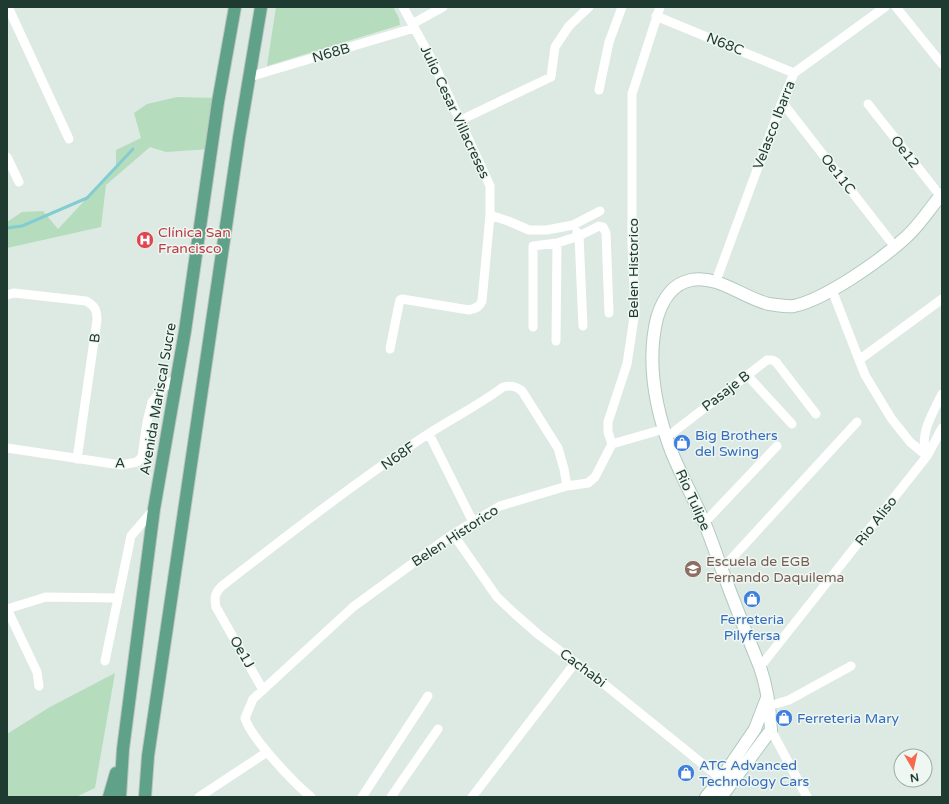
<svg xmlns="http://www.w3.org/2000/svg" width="949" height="804" font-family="'Varela Round',sans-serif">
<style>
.green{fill:#b5dcbc}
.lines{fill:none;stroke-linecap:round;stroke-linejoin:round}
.stream{stroke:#83cdd2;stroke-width:3}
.secondary-casing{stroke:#b0cabe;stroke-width:14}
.primary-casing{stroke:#bcc4c1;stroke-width:14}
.minor{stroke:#fff;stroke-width:9}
.secondary{stroke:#fff;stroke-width:12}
.primary{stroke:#60a18a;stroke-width:12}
.labels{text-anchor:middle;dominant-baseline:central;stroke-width:3;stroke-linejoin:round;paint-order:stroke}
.street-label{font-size:14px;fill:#1f3a30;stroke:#eef7f1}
.health-label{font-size:14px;fill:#be3a42;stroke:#eef7f1;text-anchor:start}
.shop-label{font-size:14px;fill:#366cbe;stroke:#eef7f1;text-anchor:start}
.education-label{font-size:14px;fill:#785e54;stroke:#eef7f1;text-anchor:start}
</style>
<rect width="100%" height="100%" fill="#ddeae3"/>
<!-- green -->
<path class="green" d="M276 7H393L399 18 400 25 267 66Z
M177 97 216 98 211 149 166 152 150 147 106 185 101 227 7 248V222L22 212 43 211 58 229 116 167V150L141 138 134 113 147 104Z
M115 673 95 788 76 797H7V734L50 707Z"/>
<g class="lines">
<!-- stream -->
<path class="stream" d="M7 228 22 226 87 198 133 149"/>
<defs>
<path id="secondary" d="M706 797 721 779 755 729 767 698
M721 797 771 730C770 709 767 687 760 667 747 635 734 602 722 570 716 554 711 538 704 522 694 499 682 477 672 453 656 411 646 363 657 318 662 301 671 284 691 280 719 275 743 298 769 304 777 305 787 307 794 306 826 299 881 260 905 238 919 226 930 208 942 194"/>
<path id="primary" d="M109 797 116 773
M120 797 123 749 154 509 185 331 218 102 235 7
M145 797 148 756 239 138 261 7"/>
</defs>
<!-- secondary casing -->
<use href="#secondary" class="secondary-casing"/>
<!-- primary casing -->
<use href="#primary" class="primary-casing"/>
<!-- minor -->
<path class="minor" d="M8 7 69 139
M896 7 942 64
M656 16 794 73
M412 24 443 7
M249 77 414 28
M599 90 609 42 622 7
M782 102 895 247
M868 104 942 198
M461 120 551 77 555 47 569 26 589 7
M7 157 19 182
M490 215 508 221 529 230H547L573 225 600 211
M577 232 579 236 583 326
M716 281 782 102 794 73 885 7
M832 290 865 375 891 418 910 442 927 456
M7 295 14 293 86 301C95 306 97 310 97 320L77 459
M533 327V246L557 243 579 236 599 226 603 227 606 233 609 313
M556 341 557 243
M390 349 398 309 400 300 402 299 469 310C475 309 480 306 482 301L490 215V186L433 62 403 7
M859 360 942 299
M747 375 792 424
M429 434 473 522
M667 437 767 360H772L776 362 816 414
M612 444 664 429
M7 448 121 465 137 462 142 457 147 422 152 402 164 387 177 378
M927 456C918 435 933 413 942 394
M704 523 777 446
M453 534 497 597 515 614 539 635 604 684 725 782
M722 569 857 422
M7 609 46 597 117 598
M7 609 37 672 39 686
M105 661 131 536 154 509
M760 667 927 456 942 428
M263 690 216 607C214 597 215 593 222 586 289 534 357 481 428 434 453 418 479 405 503 387 511 385 516 386 522 391L558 448 564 469 567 486
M769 706 789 700 851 666
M771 730 807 797
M199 797 267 752
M311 797C295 784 250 737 245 718L253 699 353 607 453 534 500 506 567 486 588 483 595 477 612 444 608 432V422L627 364 635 311 632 242V94L660 7
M362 797 428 696
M391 797 438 729
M472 797 575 663"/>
<!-- secondary -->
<use href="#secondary" class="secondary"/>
<!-- primary -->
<use href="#primary" class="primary"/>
</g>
<!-- icons -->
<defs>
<symbol id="hospital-disc" viewBox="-11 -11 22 22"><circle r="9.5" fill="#e0444e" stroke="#eef7f1"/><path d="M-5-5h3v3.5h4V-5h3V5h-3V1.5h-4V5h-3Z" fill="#fff"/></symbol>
<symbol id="shop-disc" viewBox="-11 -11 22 22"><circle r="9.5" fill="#3f7fe0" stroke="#eef7f1"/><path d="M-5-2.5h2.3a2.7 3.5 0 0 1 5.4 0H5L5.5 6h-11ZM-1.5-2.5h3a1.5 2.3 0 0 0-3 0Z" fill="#fff"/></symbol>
<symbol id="school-disc" viewBox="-11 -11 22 22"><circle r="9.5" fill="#8d6e63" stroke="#eef7f1"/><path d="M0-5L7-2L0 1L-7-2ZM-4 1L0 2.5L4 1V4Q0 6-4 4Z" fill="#fff"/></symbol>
</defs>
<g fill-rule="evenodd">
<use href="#hospital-disc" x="135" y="230" width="20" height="20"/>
<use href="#shop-disc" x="672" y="433" width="20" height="20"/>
<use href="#school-disc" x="683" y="559" width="20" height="20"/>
<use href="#shop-disc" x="742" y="589" width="20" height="20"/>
<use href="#shop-disc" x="774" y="708" width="20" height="20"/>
<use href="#shop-disc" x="676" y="763" width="20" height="20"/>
</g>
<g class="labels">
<!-- street labels -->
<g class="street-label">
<text transform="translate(725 44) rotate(22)">N68C</text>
<text transform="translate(331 53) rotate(-16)">N68B</text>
<text transform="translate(455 112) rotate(65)">Julio Cesar Villacreses</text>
<text transform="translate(774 125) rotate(-69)">Velasco Ibarra</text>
<text transform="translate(905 152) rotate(52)">Oe12</text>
<text transform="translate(838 174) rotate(52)">Oe11C</text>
<text transform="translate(633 268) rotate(-90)">Belen Historico</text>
<text transform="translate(95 338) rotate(-82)">B</text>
<text transform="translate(726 391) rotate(-38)">Pasaje B</text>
<text transform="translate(158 399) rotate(-80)">Avenida Mariscal Sucre</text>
<text transform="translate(398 456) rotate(-35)">N68F</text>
<text transform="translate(120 463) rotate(1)">A</text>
<text transform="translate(693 500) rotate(66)">Rio Tulipe</text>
<text transform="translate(876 521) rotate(-52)">Rio Aliso</text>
<text transform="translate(455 536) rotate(-33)">Belen Historico</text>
<text transform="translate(242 652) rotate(60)">Oe1J</text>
<text transform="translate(583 668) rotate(37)">Cachabi</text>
</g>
<!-- health labels -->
<g class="health-label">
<text x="158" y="232">Clínica San<tspan x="158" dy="16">Francisco</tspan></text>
</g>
<!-- shop labels -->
<g class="shop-label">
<text x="695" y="435">Big Brothers<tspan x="695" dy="16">del Swing</tspan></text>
<text x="752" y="619" text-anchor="middle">Ferreteria<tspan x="752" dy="16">Pilyfersa</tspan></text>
<text x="797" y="718">Ferreteria Mary</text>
<text x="699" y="765">ATC Advanced<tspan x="699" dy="16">Technology Cars</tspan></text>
</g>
<!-- education labels -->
<g class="education-label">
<text x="706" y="561">Escuela de EGB<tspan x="706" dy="16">Fernando Daquilema</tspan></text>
</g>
</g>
<!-- border -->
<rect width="949" height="804" fill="none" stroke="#1f3a30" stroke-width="16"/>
<!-- north arrow -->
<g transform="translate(913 768) rotate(171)"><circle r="19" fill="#eef7f1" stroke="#9baba4"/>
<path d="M0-3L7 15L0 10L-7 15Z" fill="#f6694f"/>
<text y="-6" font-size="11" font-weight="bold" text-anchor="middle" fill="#1f3a30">N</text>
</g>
</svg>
